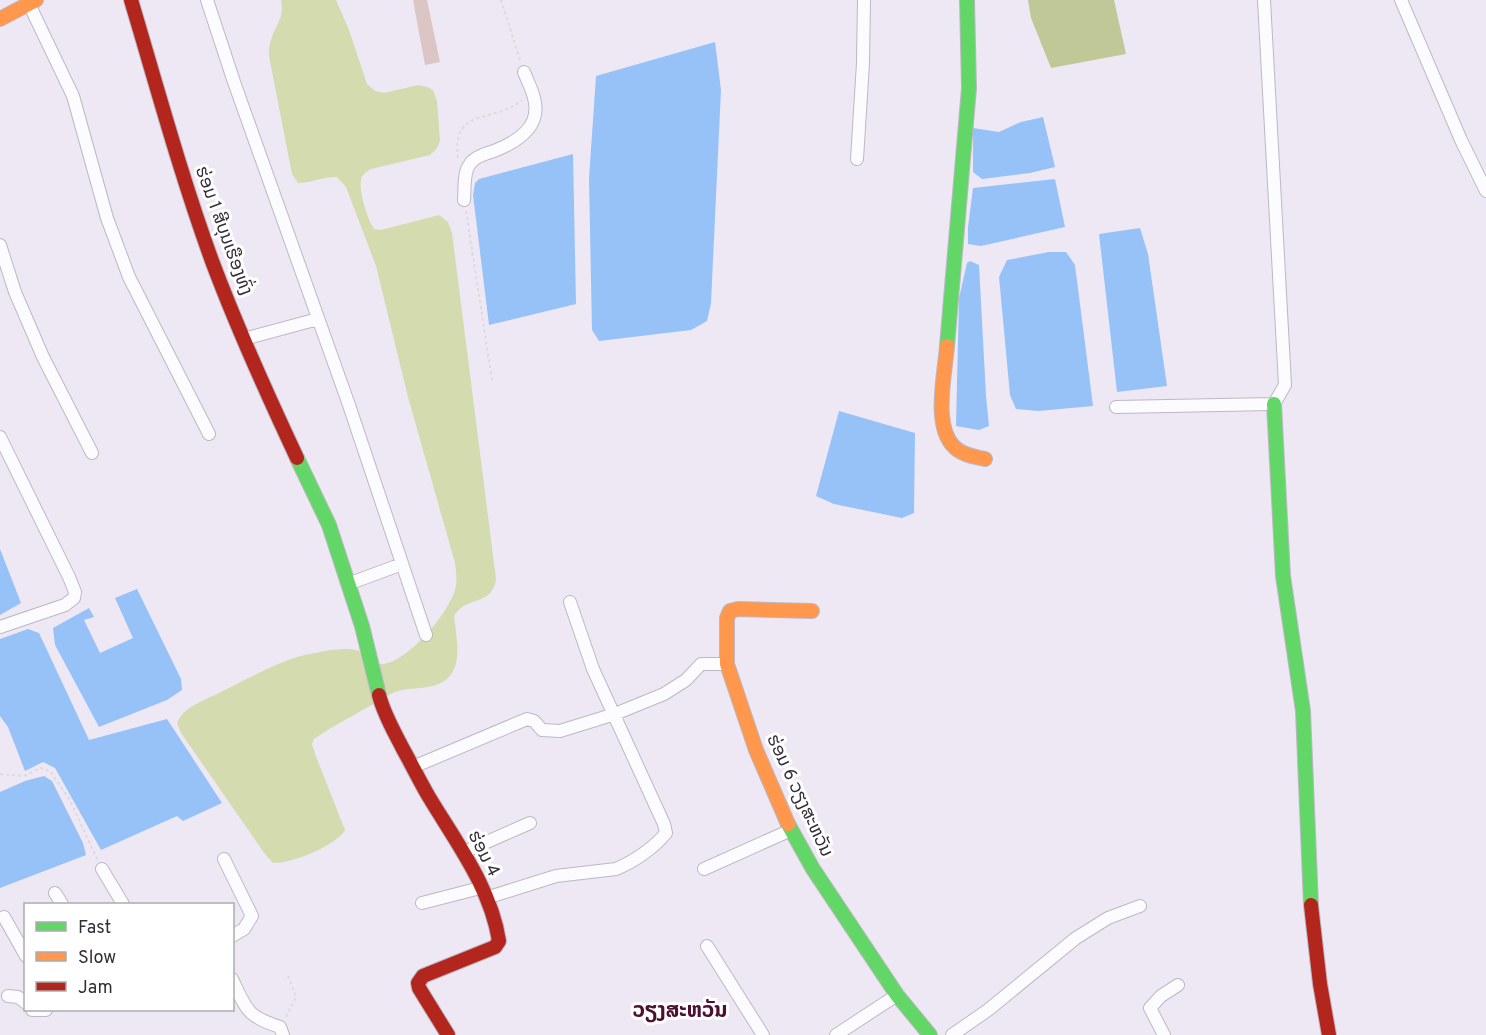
<svg xmlns="http://www.w3.org/2000/svg" width="1486" height="1035" font-family="Overpass,'Noto Sans Lao',sans-serif">
<style>
.green{fill:#d4dbae}
.forest{fill:#c0c898}
.water{fill:#96c2f8}
.building{fill:#dbc6c5}
.lines{fill:none;stroke-linecap:round;stroke-linejoin:round}
.street-casing{stroke:#bdb8c3;stroke-width:14}
.fast-casing{stroke:#bdb8c3;stroke-width:16}
.slow-casing{stroke:#bdb8c3;stroke-width:16}
.jam-casing{stroke:#bdb8c3;stroke-width:16}
.path{stroke:#dcdade;stroke-width:2;stroke-dasharray:3 3;stroke-linecap:butt}
.street{stroke:#fcfcfe;stroke-width:12}
.fast{stroke:#63d668;stroke-width:14}
.slow{stroke:#ff974d;stroke-width:14}
.jam{stroke:#b3261e;stroke-width:14}
.labels{text-anchor:middle;dominant-baseline:central;stroke-width:6;stroke-linejoin:round;paint-order:stroke}
.street-label{font-size:18px;fill:#322d37;stroke:#fff}
.quarter-label{font-size:21px;font-weight:bold;fill:#4d0f32;stroke:#fff}
</style>
<rect width="100%" height="100%" fill="#eee8f5"/>
<!-- green -->
<path class="green" d="M281 0H336L349 30 367 84 375 91 384 93 418 85 427 87 433 90 437 101 440 141 437 148 430 155 371 169C366 172 362 174 361 180 359 193 367 218 374 229L381 230 439 215 448 222 452 233 496 579C492 607 466 595 454 616 457 644 467 681 427 687 416 689 406 688 395 692 385 696 376 703 366 708 349 718 331 727 314 739L312 744 315 754 345 830C336 846 290 864 273 863L265 854 181 733 177 723C184 706 206 700 221 692 245 680 284 658 310 654 325 651 345 646 360 651 368 653 373 665 383 664 408 662 452 610 456 586 457 579 456 570 455 563L408 397 376 266 346 187 337 177C323 176 312 183 298 183L292 174 269 56C268 30 286 23 281 0Z"/>
<!-- forest -->
<path class="forest" d="M1028 0H1114L1126 54 1051 68 1031 18Z"/>
<!-- water -->
<path class="water" d="M715 42 721 90 711 303 707 321 691 330 599 341 592 330 589 178 596 76Z
M1043 117 1055 167 1030 173 982 179 973 172V128L999 132 1021 122Z
M573 154 576 304 489 325 473 195 475 183 479 179Z
M1055 179 1065 227 981 246 968 244V227L973 188Z
M1140 228 1148 254 1167 386 1117 392 1099 234Z
M1049 252H1066L1075 265 1093 406 1038 411 1016 409 1010 395 999 277 1007 260Z
M970 261 979 265 986 396 989 426 979 430 956 426 959 298 967 263Z
M839 411 915 433 914 513 902 518 834 504 816 496Z
M0 549 21 603 0 615Z
M137 589 181 679 182 690 167 700 99 727 55 645 53 628 89 608 94 617 84 620 100 653 133 638 115 598Z
M28 629 39 633 89 740 167 719 222 803 183 821 177 816 101 850 55 768 43 762 25 771 8 727 0 716V639Z
M44 776 52 781 83 843 86 855 0 888V792L25 781Z"/>
<!-- building -->
<path class="building" d="M413 0H427L440 62 425 65Z"/>
<g class="lines">
<defs>
<path id="street" d="M207 0 234 82 349 405 426 635
M1401 0 1461 140 1486 191
M29 4 73 96 107 218 129 277 209 434
M857 159 863 63 864 0
M464 200C465 190 463 172 470 164 474 157 487 153 494 151 517 142 542 127 534 98 532 89 527 80 524 72
M0 245 15 292 43 357 92 453
M244 339 318 319
M1116 407 1274 404 1285 385 1264 0
M0 437 69 577 75 592 74 598 65 605 0 627
M348 584 402 564
M413 767 527 719 534 721 542 730 560 731 615 714 664 694 686 680 701 664H727
M464 852 530 823
M224 859 252 916 244 929 232 936
M102 869 123 904
M704 869 791 830
M55 893 62 904
M486 898 556 876 616 869C633 862 654 848 666 833L664 824 593 669 570 602
M422 903 480 888
M4 917 26 956
M707 946 763 1035
M232 979C247 1010 246 1016 280 1027L283 1035
M8 996 18 997 26 1003
M32 1010H46
M836 1035 897 995
M952 1035 988 1010 1076 938 1108 918 1140 906
M1164 1035 1150 1008 1161 996 1178 985"/>
<path id="fast" d="M947 346 969 88 967 0
M1274 404 1283 576 1303 711 1311 905
M297 458 329 525 362 626 379 695
M788 824 813 869 897 995 930 1035"/>
<path id="slow" d="M0 19 36 0
M947 346C945 374 931 432 958 450 966 456 976 457 985 459
M788 824 756 750 727 664V618L730 611 738 609 812 611"/>
<path id="jam" d="M131 0C157 87 181 176 212 261 237 328 267 394 297 458
M379 695C384 715 394 731 403 749 412 765 420 782 429 797 456 842 491 888 499 941L495 947 423 976 418 983 419 988 448 1035
M1311 905 1320 984 1329 1035"/>
</defs>
<!-- street casing -->
<use href="#street" class="street-casing"/>
<!-- fast casing -->
<use href="#fast" class="fast-casing"/>
<!-- slow casing -->
<use href="#slow" class="slow-casing"/>
<!-- jam casing -->
<use href="#jam" class="jam-casing"/>
<!-- path -->
<path class="path" d="M501 0 520 60
M458 158C451 105 496 124 522 100
M466 211 492 380
M0 774 24 776 41 768 50 771 70 800 97 859
M286 1017 296 997 287 973"/>
<!-- street -->
<use href="#street" class="street"/>
<!-- fast -->
<use href="#fast" class="fast"/>
<!-- slow -->
<use href="#slow" class="slow"/>
<!-- jam -->
<use href="#jam" class="jam"/>
</g>
<g class="labels">
<!-- street labels -->
<g class="street-label">
<text transform="translate(223 231) rotate(70)">ຮ່ອມ 1 ສີບຸນເຮືອງທົ່ງ</text>
<text transform="translate(799 796) rotate(65)">ຮ່ອມ 6 ວຽງສະຫວັນ</text>
<text transform="translate(483 854) rotate(63)">ຮ່ອມ 4</text>
</g>
<!-- quarter labels -->
<g class="quarter-label">
<text x="680" y="1011">ວຽງສະຫວັນ</text>
</g>
</g>
<!-- legend -->
<rect x="24" y="903" width="210" height="108" fill="#ffffff" stroke="#adabaf" stroke-width="1.5"/>
<rect x="36" y="922" width="30" height="9" fill="#63d668" stroke="#adabaf" stroke-width="1.5"/>
<text x="78" y="933" font-size="18" fill="#322d37">Fast</text>
<rect x="36" y="952" width="30" height="9" fill="#ff974d" stroke="#adabaf" stroke-width="1.5"/>
<text x="78" y="963" font-size="18" fill="#322d37">Slow</text>
<rect x="36" y="982" width="30" height="9" fill="#b3261e" stroke="#adabaf" stroke-width="1.5"/>
<text x="78" y="993" font-size="18" fill="#322d37">Jam</text>
</svg>
